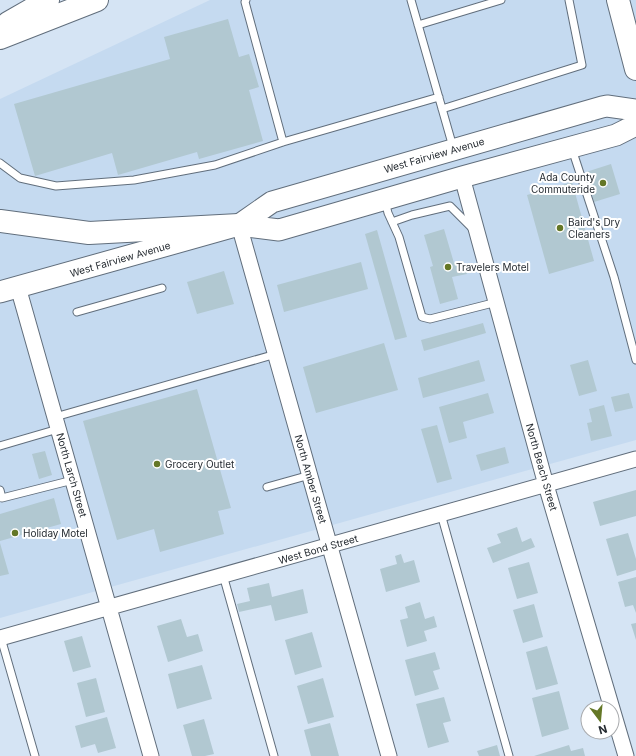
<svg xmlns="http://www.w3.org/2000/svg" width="636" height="756" font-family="Inter,sans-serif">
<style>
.built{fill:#c5daf0}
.building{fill:#b1c8d1}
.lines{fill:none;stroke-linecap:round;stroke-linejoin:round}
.lane-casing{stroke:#616e7c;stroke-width:9}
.street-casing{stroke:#616e7c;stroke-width:17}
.secondary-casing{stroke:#616e7c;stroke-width:23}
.primary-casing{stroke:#616e7c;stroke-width:24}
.highway-casing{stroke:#616e7c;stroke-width:24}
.lane{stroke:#fff;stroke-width:7}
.street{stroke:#fff;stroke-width:15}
.secondary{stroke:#fff;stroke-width:21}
.primary{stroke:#fff;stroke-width:22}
.highway{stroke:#fff;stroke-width:22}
.poi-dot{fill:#647726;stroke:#fff;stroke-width:1.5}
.labels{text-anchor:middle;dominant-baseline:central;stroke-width:4;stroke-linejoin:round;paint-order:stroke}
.street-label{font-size:10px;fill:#252b31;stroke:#fff}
.poi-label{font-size:10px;fill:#252b31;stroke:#fff;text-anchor:start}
</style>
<rect width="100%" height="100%" fill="#d5e4f4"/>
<!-- built -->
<path class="built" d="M210 0H636V440L0 618V99Z"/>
<!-- building -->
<path class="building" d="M228 19 239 57 249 54 259 87 249 90 263 141 199 159 197 152 118 175 112 153 35 176 14 104 170 59 164 37Z
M611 164 620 194 594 202 586 172Z
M572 182 594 261 549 274 527 195Z
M444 229 454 263 463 261 467 274 452 277 458 299 440 304 430 267 433 266 424 235Z
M377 230 407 337 395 340 365 234Z
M361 262 368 289 284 312 277 285Z
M224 271 234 304 197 314 187 282Z
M483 323 486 333 424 351 421 340Z
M384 343 398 390 316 413 303 367Z
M479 360 485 381 423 398 418 378Z
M588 360 597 391 579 396 570 365Z
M197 389 231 508 218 511 224 534 160 552 154 529 117 540 83 421Z
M488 393 494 413 463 422 467 438 449 443 439 407Z
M629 393 633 408 615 412 611 397Z
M604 405 612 436 591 441 587 423 592 422 589 409Z
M437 425 452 479 437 483 421 429Z
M505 447 509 463 481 471 476 455Z
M45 451 52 475 39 479 32 454Z
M636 490V516L600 526 593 502Z
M54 498 61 524 0 541V514Z
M517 527 522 542 531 538 535 547 493 563 487 548 501 543 497 534Z
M628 533 636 559V570L617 576 606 539Z
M0 543 9 574 0 576Z
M401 554 404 563 414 560 420 582 386 592 380 569 397 564 395 556Z
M529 562 538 593 517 599 508 568Z
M636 577V613L633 605 625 607 618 582Z
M269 583 272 597 303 589 308 613 275 621 271 605 239 612 237 604 250 601 247 588Z
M420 602 425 619 434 616 437 627 424 631 427 641 407 647 400 620 408 618 405 607Z
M534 604 543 637 523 643 513 610Z
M181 619 187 637 198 634 203 651 168 662 157 626Z
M636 623V640L631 624Z
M312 632 322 667 295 675 285 640Z
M82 636 91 667 73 672 64 641Z
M547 646 558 684 536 690 526 652Z
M435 652 440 669 433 671 439 689 415 696 405 660Z
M202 665 212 699 177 709 168 674Z
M96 678 105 712 86 717 77 683Z
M323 678 334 717 308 724 297 686Z
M559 691 569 729 542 737 532 698Z
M444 697 451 721 443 723 449 742 428 748 416 704Z
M107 717 116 748 98 753 95 744 81 748 75 726Z
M204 719 214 754 205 756H192L183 725Z
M330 723 339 756H311L304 730Z
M497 745 500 756H479L477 751Z
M569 745 571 751 583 748 585 756H534Z"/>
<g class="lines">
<defs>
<path id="lane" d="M246 0 245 2 283 142
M411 0 453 147
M418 25 501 0
M442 109 582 65 569 0
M572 149 614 277 636 360
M0 163 20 178 56 186 134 180 215 165 283 142 439 97
M385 201 388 213 399 237 422 317 430 319 497 302
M392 222 412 215 450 206 474 230
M77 312 162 288
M55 417 276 354
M0 446 58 429
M267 487 310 475
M0 490 2 498 73 480
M441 514 509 756
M223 575 274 756
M1 638 35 756"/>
<path id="street" d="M462 177 546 485 626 756
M239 225 389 756
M18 287 151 756
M0 638 636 459"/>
<path id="secondary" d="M239 225 279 230 462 177 616 135 636 125
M0 292 239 225 272 202 602 107 607 106 636 110"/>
<path id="primary" d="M618 0 636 69"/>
<path id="highway" d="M8 23 48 0
M0 38 97 0
M0 221 89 233 239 225"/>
</defs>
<!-- lane casing -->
<use href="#lane" class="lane-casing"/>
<!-- street casing -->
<use href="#street" class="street-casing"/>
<!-- secondary casing -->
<use href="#secondary" class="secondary-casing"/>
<!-- primary casing -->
<use href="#primary" class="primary-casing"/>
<!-- highway casing -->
<use href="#highway" class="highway-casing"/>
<!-- lane -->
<use href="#lane" class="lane"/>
<!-- street -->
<use href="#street" class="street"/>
<!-- secondary -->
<use href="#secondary" class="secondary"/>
<!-- primary -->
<use href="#primary" class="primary"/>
<!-- highway -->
<use href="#highway" class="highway"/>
</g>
<!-- markers -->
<g class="poi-dot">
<circle cx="603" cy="183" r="4"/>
<circle cx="560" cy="228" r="4"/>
<circle cx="448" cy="267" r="4"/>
<circle cx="157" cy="464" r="4"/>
<circle cx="15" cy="533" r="4"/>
</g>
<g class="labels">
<!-- street labels -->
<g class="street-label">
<text transform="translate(434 155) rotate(-16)">West Fairview Avenue</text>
<text transform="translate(120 259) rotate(-16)">West Fairview Avenue</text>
<text transform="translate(542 467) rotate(74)">North Beach Street</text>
<text transform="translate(72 475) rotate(74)">North Larch Street</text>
<text transform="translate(311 479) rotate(74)">North Amber Street</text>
<text transform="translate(318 549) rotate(-16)">West Bond Street</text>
</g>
<!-- poi labels -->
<g class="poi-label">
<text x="595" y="177" text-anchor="end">Ada County<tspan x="595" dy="12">Commuteride</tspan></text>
<text x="568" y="222">Baird's Dry<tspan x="568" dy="12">Cleaners</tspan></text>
<text x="456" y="267">Travelers Motel</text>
<text x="165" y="464">Grocery Outlet</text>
<text x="23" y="533">Holiday Motel</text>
</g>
</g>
<!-- north arrow -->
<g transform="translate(600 720) rotate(164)"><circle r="19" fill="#ffffff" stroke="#a8aaad"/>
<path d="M0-3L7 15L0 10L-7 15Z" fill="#647726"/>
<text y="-6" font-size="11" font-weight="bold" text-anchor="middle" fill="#252b31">N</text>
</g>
</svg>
